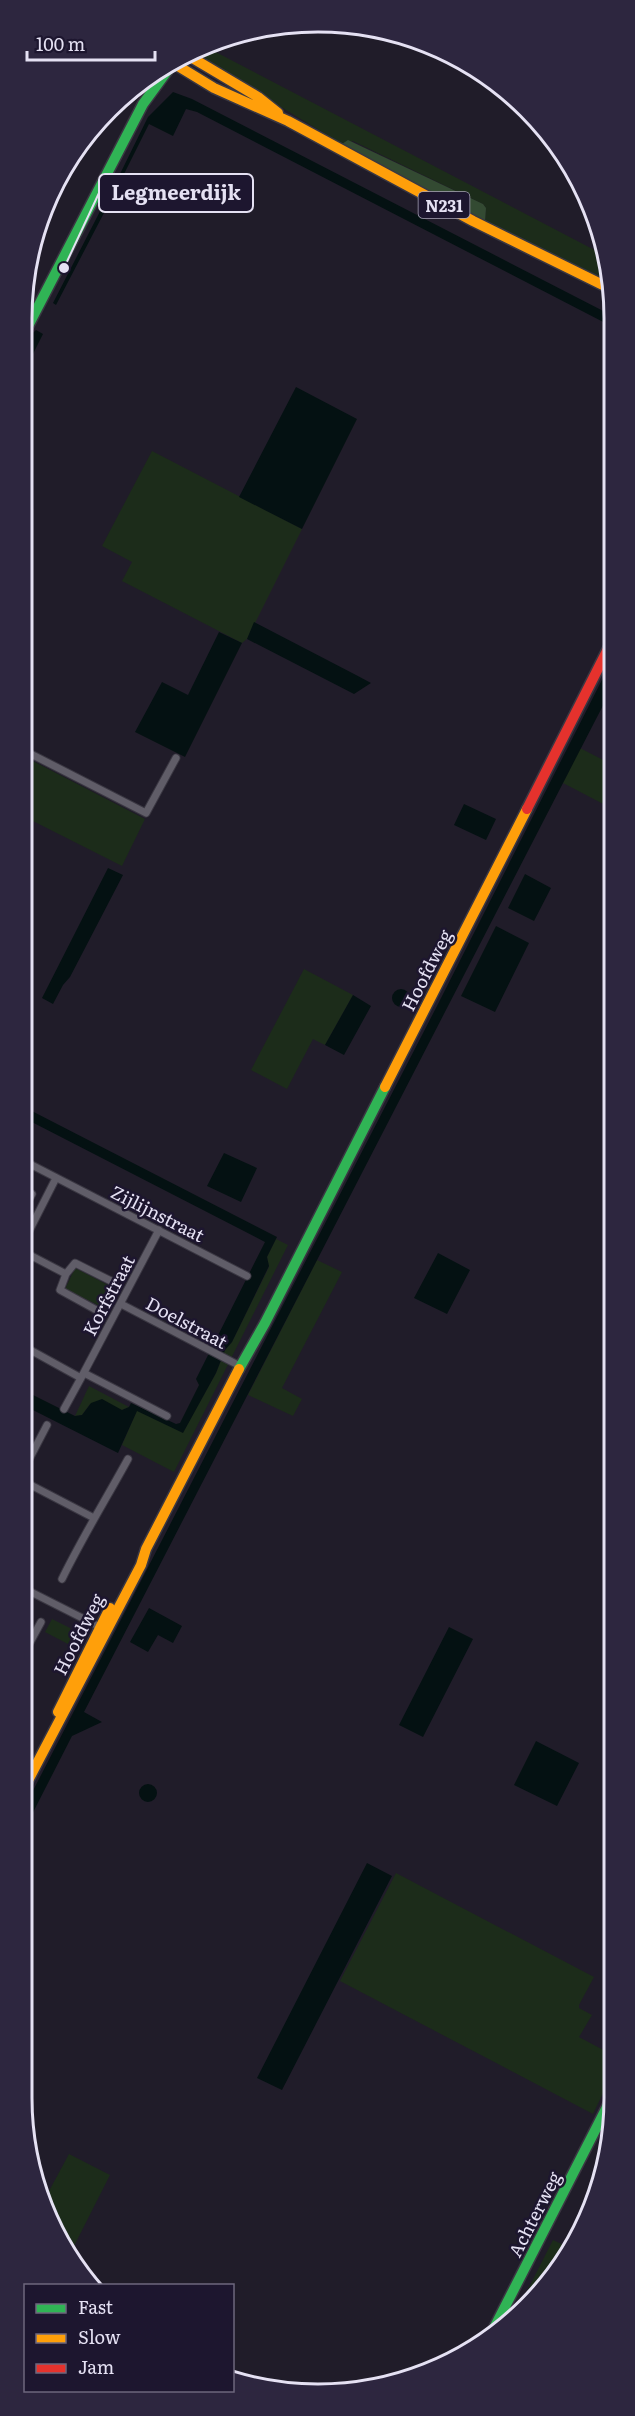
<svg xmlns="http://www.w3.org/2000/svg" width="635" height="2416" font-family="Literata,serif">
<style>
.green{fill:#1c2c1a}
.forest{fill:#334a32}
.water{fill:#041112}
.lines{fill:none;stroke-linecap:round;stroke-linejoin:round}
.street-casing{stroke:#3a3742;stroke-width:9}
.fast-casing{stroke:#3a3742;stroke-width:13}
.slow-casing{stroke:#3a3742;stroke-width:13}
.jam-casing{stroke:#3a3742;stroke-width:13}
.street{stroke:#605d68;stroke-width:7}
.fast{stroke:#30b455;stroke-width:10}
.slow{stroke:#ff9f0a;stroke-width:10}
.jam{stroke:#e5322d;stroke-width:10}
.labels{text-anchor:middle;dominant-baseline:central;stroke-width:5;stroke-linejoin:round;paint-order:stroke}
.shield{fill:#1d162f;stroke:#a9a4b8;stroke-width:1.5}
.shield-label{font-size:16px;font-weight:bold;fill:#e5e1f3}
.street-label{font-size:18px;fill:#e5e1f3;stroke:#1d162f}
.rim{fill:none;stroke:#e5e1f3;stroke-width:3}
.leader{fill:none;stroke:#e5e1f3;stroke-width:2}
.callout-dot{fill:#e5e1f3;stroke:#1d162f;stroke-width:2}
.callout{fill:#1d162f;stroke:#e5e1f3;stroke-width:2}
.callout-label{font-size:20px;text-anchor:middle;font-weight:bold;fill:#e5e1f3}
</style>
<rect width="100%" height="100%" fill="#201c29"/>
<!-- green -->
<path class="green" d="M208 48 604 255 611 282 573 267 485 222 486 208 483 204 353 141 342 144 193 54Z
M152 451 302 529 247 639 242 643 122 581 132 562 102 546Z
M580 748 611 764V808L563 783Z
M25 757 145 819 122 866 25 817Z
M304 969 353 995 325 1045 313 1039 287 1089 251 1070Z
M276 1239 288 1245 174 1472 122 1445 137 1410 183 1432 216 1373 225 1350 232 1342 269 1267 267 1257Z
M317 1260 342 1272 282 1388 302 1399 293 1416 248 1395Z
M75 1268 112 1287 102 1307 65 1289Z
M89 1386 129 1407 122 1410 90 1404 82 1415 75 1416Z
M52 1619 70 1628 72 1635 68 1644 45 1632Z
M396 1873 594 1977 579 2005V2008L592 2015 579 2037 609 2053 608 2083 593 2114 340 1981Z
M69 2154 110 2175 70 2254 43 2212 42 2204Z
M553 2240 572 2249 533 2294 527 2291Z"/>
<!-- forest -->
<path class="forest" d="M348 140 483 204 486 208 485 222 398 177 342 144Z"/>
<!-- water -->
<path class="water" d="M173 92 192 99 611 315V326L197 112 186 109 173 136 149 124 123 176 120 174 148 117Z
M114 184 118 186 56 305 53 303Z
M36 330 43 334 26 368C26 354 25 339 36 330Z
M296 387 357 419 302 529 239 497Z
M254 622 356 675 371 683 354 694 247 639Z
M219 632 242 643 185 757 135 732 162 682 188 695Z
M611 662V690L84 1712 102 1722 72 1736 22 1834V1812L438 1004Z
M464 804 496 819 486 840 454 825Z
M108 868 123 875 70 977 63 985 53 1004 42 998Z
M525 874 551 888 534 921 508 908Z
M496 926 529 943 495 1012 461 996Z
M392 998a9 9 0 1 1 18 0a9 9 0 1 1-18 0Z
M353 995 371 1006 344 1055 325 1045Z
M24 1107 277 1237 267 1257 269 1266 232 1342 225 1350 216 1373 183 1433 137 1411 118 1453 23 1405V1390L75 1416 82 1415 91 1403 102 1399 122 1410 129 1407 131 1403 176 1424 180 1423 199 1385 196 1379 265 1242 24 1118Z
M224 1153 257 1168 241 1202 207 1186Z
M438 1253 470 1270 447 1314 414 1298Z
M149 1608 182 1626 173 1643 158 1635 148 1652 130 1642Z
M449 1627 473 1639 423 1737 399 1725Z
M536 1741 579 1763 557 1806 514 1785Z
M139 1793a9 9 0 1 1 18 0a9 9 0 1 1-18 0Z
M367 1863 392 1876 282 2090 257 2078Z"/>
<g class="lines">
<defs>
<path id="street" d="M25 751 146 813 176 758
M24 1161 247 1276
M24 1209 32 1194 24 1190
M24 1241 56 1178
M24 1252 66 1274
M121 1304 240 1366
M100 1312 60 1290 66 1274 75 1263 115 1283
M23 1346 81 1378 64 1409
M84 1373 167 1416
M81 1378 159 1230
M23 1444 34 1450
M23 1471 47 1425
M23 1481 94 1518
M62 1579C82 1538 106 1499 128 1459
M23 1588 102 1628
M22 1657 41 1622"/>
<path id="fast" d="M153 88 158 69
M26 330 143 104 173 63
M239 1369 265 1323 385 1087
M489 2338 608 2105"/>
<path id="slow" d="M189 56 258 97 278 113
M173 63 214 88 288 121 473 221 611 289
M385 1087 527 809
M58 1712 110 1608
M22 1792 141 1565 146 1549 239 1369"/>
<path id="jam" d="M527 809 611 643"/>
</defs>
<!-- street casing -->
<use href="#street" class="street-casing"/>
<!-- fast casing -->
<use href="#fast" class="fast-casing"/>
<!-- slow casing -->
<use href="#slow" class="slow-casing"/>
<!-- jam casing -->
<use href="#jam" class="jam-casing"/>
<!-- street -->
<use href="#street" class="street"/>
<!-- fast -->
<use href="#fast" class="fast"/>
<!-- slow -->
<use href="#slow" class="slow"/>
<!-- jam -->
<use href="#jam" class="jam"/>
</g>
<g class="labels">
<!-- shield labels -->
<rect class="shield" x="418.5" y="192" width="51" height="26" rx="4.5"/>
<g class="shield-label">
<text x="444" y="205">N231</text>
</g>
<!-- street labels -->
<g class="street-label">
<text transform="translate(426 970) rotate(-63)">Hoofdweg</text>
<text transform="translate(158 1213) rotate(27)">Zijlijnstraat</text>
<text transform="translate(108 1295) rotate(-62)">Korfstraat</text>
<text transform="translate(187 1322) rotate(28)">Doelstraat</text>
<text transform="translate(78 1634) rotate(-63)">Hoofdweg</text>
<text transform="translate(534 2214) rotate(-63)">Achterweg</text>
</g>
</g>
<!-- crop -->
<path d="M0 0H635V2416H0ZM318 32H318A286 286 0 0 1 604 318V2098A286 286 0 0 1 318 2384H318A286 286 0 0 1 32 2098V318A286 286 0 0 1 318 32Z" fill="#2d263f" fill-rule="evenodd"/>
<path class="rim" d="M318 32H318A286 286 0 0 1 604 318V2098A286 286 0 0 1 318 2384H318A286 286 0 0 1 32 2098V318A286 286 0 0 1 318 32Z"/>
<!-- callouts -->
<path class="leader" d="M64 268L99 193"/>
<circle class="callout-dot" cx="64" cy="268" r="6"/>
<rect class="callout" x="99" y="174" width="154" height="38" rx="6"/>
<g class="callout-label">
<text x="176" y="200">Legmeerdijk</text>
</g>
<!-- legend -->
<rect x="24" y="2284" width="210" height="108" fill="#1d162f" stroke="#6d677d" stroke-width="1.5"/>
<rect x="36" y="2304" width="30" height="9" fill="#30b455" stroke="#6d677d" stroke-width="1.5"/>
<text x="78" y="2314" font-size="18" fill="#e5e1f3">Fast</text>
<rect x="36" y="2334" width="30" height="9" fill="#ff9f0a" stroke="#6d677d" stroke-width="1.5"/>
<text x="78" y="2344" font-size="18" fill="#e5e1f3">Slow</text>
<rect x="36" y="2364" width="30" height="9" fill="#e5322d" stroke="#6d677d" stroke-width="1.5"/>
<text x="78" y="2374" font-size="18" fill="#e5e1f3">Jam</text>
<!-- scale -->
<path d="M27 51v9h128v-9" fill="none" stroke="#e5e1f3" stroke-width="3"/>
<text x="36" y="51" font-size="18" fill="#e5e1f3" stroke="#1d162f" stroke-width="4.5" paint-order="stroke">100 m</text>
</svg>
